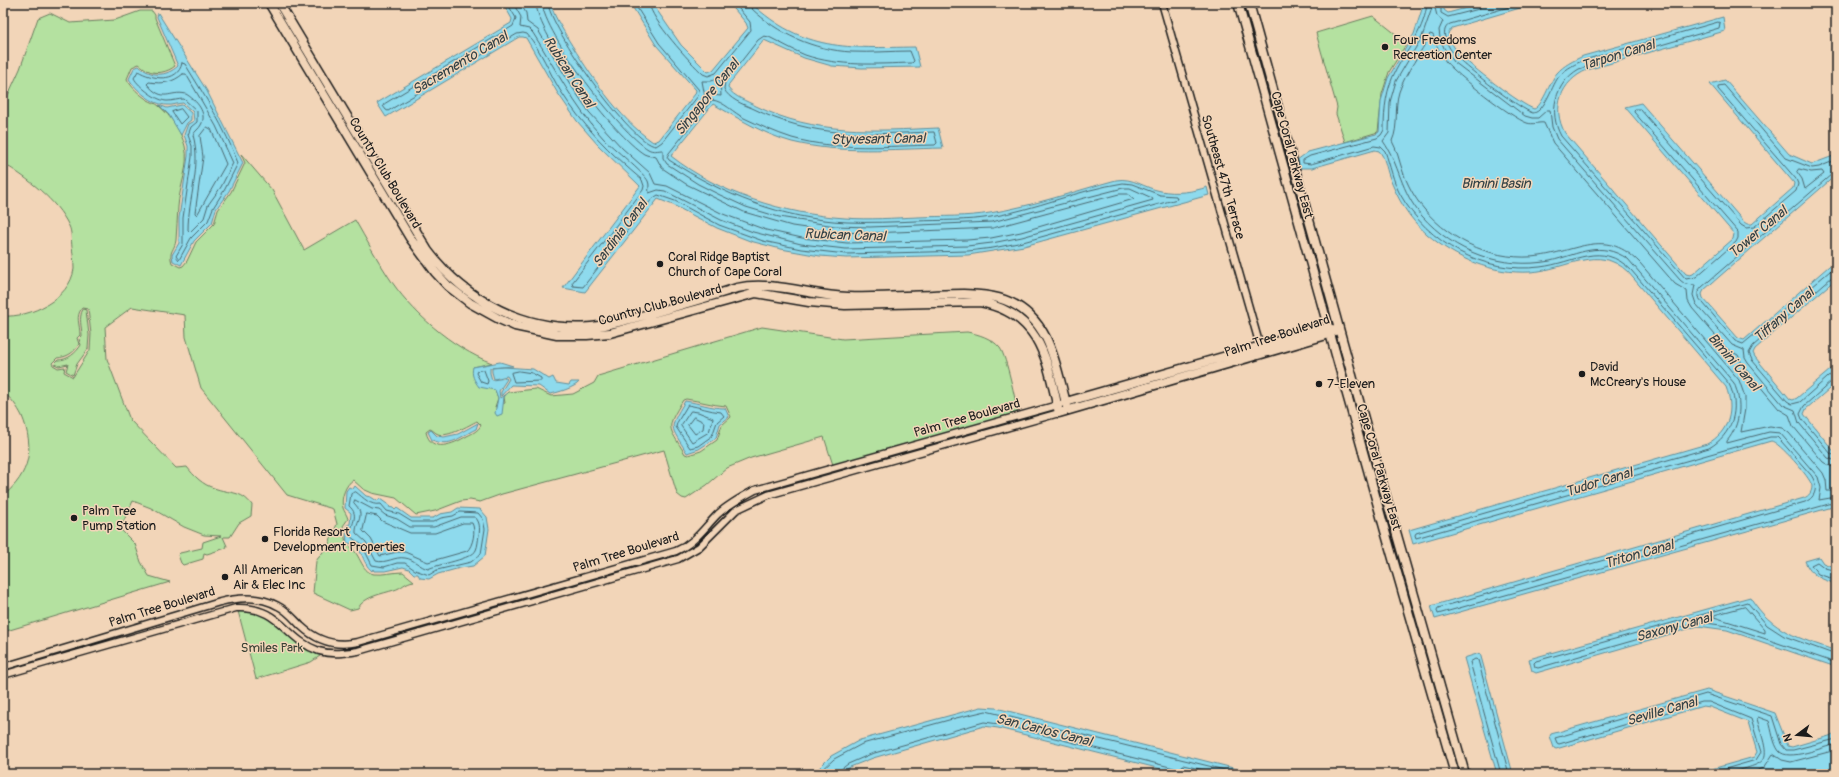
<svg xmlns="http://www.w3.org/2000/svg" width="1839" height="777" font-family="Pangolin,sans-serif">
<style>
.green{fill:#b4e1a0;stroke:#687e5e;fill-rule:evenodd}
.water{fill:#8edaed;stroke:#608e99}
.lines{fill:none;stroke-linecap:round;stroke-linejoin:round}
.shore{stroke:#4a6870;stroke-width:1}
.minor-casing{stroke:#1c1c1c;stroke-width:9}
.major-casing{stroke:#1c1c1c;stroke-width:11}
.minor{stroke:#f2d5b8;stroke-width:6}
.major{stroke:#f2d5b8;stroke-width:8}
.poi-dot{fill:#1c1c1c;stroke:#f2d5b8;stroke-width:1.5}
.labels{text-anchor:middle;dominant-baseline:central;stroke-width:3;stroke-linejoin:round;paint-order:stroke}
.poi-label{font-size:13px;fill:#1c1c1c;stroke:#f2d5b8;text-anchor:start}
.street-label{font-size:13px;fill:#1c1c1c;stroke:#f2d5b8}
.park-label{font-size:13px;fill:#3a4336;stroke:#f2d5b8}
.water-label{font-size:14px;font-style:italic;fill:#334246;stroke:#f2d5b8}
</style>
<rect width="100%" height="100%" fill="#f2d5b8"/>
<filter id="ink" filterUnits="userSpaceOnUse"><feTurbulence type="fractalNoise" baseFrequency=".025" numOctaves="2"/><feDisplacementMap in="SourceGraphic" scale="8" xChannelSelector="R" yChannelSelector="G"/><feConvolveMatrix kernelMatrix="1 2 1 2 8 2 1 2 1" color-interpolation-filters="sRGB"/></filter>
<g filter="url(#ink)">
<!-- green -->
<path class="green" d="M140 11H152L155 15V18L175 66C168 72 156 75 147 70 144 68 142 66 139 64L132 67 127 79C131 87 140 95 148 100 151 102 156 103 159 106 171 116 181 131 185 146 190 166 179 187 178 207 177 218 177 229 176 240 175 250 168 251 172 263L180 267 183 266 187 261 196 242 214 224 218 210 231 192 245 163 241 154 272 190 304 250 355 220C366 239 376 258 388 276 410 311 452 348 492 363L473 367 490 388 495 390 498 398 495 407 505 403 504 397 508 392 536 389 551 396 573 394 594 383 598 376 762 327 843 339 967 332C978 334 992 338 1000 348 1007 358 1015 399 1018 413L833 465 824 437 751 458 727 468 707 485 686 499 682 498 677 494 664 450 502 494 480 502 470 500 461 501 435 511 416 515 396 498 372 493 363 489 353 480C346 484 340 498 343 508 344 511 347 515 348 519L343 526 346 544C361 551 360 572 374 574 383 575 394 572 403 572L414 581C405 582 402 588 394 590 382 594 365 596 358 608L350 610 313 593 316 561 329 544 337 524 333 509 287 495 201 388 186 337 185 315 132 307 105 327 107 359 130 420 176 468 187 467C194 476 203 485 214 488 230 494 241 490 252 505L251 516 239 523 230 537H223L227 546 226 548 207 554 204 553 203 559 183 565 181 563 178 555 180 553 202 548 203 542 221 536 204 535 184 527 151 508 133 501 120 529 135 544 141 562 149 576 170 582 3 632V496C30 474 35 448 22 416 18 408 11 397 3 393V316C30 318 70 299 74 269 74 262 73 254 72 247 71 240 72 232 69 226 56 199 28 179 3 163V106L20 69 38 18 50 13 70 23 115 20ZM82 308 88 309 91 334 90 350 73 377 64 372 65 367 58 368 53 365 52 363 57 358C67 357 74 353 79 344L77 338 80 335C80 324 75 317 82 308ZM686 399C700 401 712 405 726 406L731 417 722 425 717 440 701 451 688 455 685 454C668 425 665 430 683 400ZM477 421 481 425C478 431 473 433 467 436 454 444 431 454 426 432L430 429C433 430 435 433 438 434 448 438 469 425 477 421Z
M1373 16 1407 43 1389 72 1382 94 1378 132 1345 142 1336 114 1337 107 1316 33Z
M83 309 86 310 89 335 88 349 77 364 73 375 66 371 68 364 59 366 54 364 58 360C68 360 76 353 81 345L79 339 82 336C82 326 78 319 83 309Z
M242 610 261 613 323 654 311 662 256 679 238 611Z"/>
<!-- water -->
<path class="water" d="M503 3H551C553 16 562 27 568 39 590 74 618 118 653 142L659 140 695 94 696 90 656 45 630 3H652L681 45 708 72 713 70 748 28 746 23 729 3H751C804 52 848 48 915 47L920 67 862 68 832 66 804 58 764 40 729 84 728 88C734 97 747 101 756 106 815 135 874 131 938 128L943 148C892 149 841 154 792 142 763 134 738 118 713 104L671 156C719 194 785 214 845 218 869 220 894 218 918 217 942 216 967 217 990 213 1033 206 1075 191 1116 180 1133 177 1144 188 1161 191 1176 194 1193 192 1207 187L1209 195 1024 246 968 255 846 258 820 256 781 249 750 241 717 228 673 205 658 199 585 292 563 288 640 186 598 145 577 121 557 92 526 38 523 37H519L386 117 377 103 511 23 512 19Z
M1424 3H1445L1444 10 1448 13 1484 3H1537L1452 28 1448 33C1450 41 1454 48 1459 54 1469 65 1521 105 1534 109 1542 107 1550 81 1557 73 1564 65 1573 61 1583 56L1723 17 1725 31 1587 70C1561 81 1551 108 1565 133L1686 274 1690 275 1693 274 1733 239 1734 234 1625 107 1641 103 1744 222 1747 224H1752L1793 188 1794 183 1710 84 1725 80 1789 154 1812 164 1836 155V175L1704 290 1702 294 1703 298 1738 338 1744 340 1836 260V279L1755 349 1753 353 1755 357 1790 399 1793 400 1797 398 1836 365V383L1806 409 1804 414 1836 454V506L1435 619 1431 606 1804 498C1809 496 1812 492 1812 486 1811 478 1778 441 1771 441L1413 544 1409 530 1707 444C1729 432 1735 410 1726 387L1628 272C1598 243 1567 270 1530 272 1492 274 1456 259 1427 234 1409 219 1397 198 1389 176 1386 168 1385 157 1379 151L1375 150 1312 168H1299L1297 160 1308 152 1376 134 1379 132 1381 101 1388 78 1414 34Z
M158 13 207 91 243 163 229 191 216 209 212 223 194 241 181 265 173 261 172 255 179 243V218L188 156V146L184 135 188 124 194 121 193 112 183 103C178 103 172 106 167 105 153 105 136 90 129 79L134 68 139 66C151 77 166 77 178 66L157 17Z
M159 105 167 108 182 105 191 113V120L187 123 181 135 169 115Z
M500 362 513 366 490 368V373L492 380 506 378 507 379 499 391 500 398 507 393 504 397 502 414 497 416 495 413 498 398 495 390 479 387C474 380 471 375 473 367Z
M504 367 533 369 549 379 553 377 556 383 569 385 571 382H579C576 387 557 393 550 394L539 386 511 385 501 396V392L509 379 507 376 494 379 492 372V368Z
M685 401C699 403 711 408 725 408L729 417 720 424 716 438 699 449 687 453C670 425 668 430 685 401Z
M478 423 476 429C459 437 451 448 432 440L428 432 431 430 437 436 444 437 458 434Z
M355 486 366 496 371 497 377 501 380 499 390 506 389 507 393 508 395 510 397 508 411 518H433L440 514 452 512 458 508 480 509 487 517 489 529 485 556 473 566 460 568 438 574 429 579 420 578 418 574H414L409 569 403 567 385 571H374L373 569 372 571C361 563 363 543 347 543 346 536 347 530 347 525L350 524 351 513 345 508 346 491 349 487 353 489Z
M1819 557 1823 563 1836 568V584C1822 579 1810 576 1805 561Z
M1750 597C1773 633 1798 637 1836 651V667L1727 630 1698 626 1536 673 1532 671 1529 659Z
M1480 653 1513 774H1497L1464 658Z
M1707 690 1775 713 1788 746 1792 747 1836 734V774H1694L1754 757 1757 752 1748 722 1710 707 1703 706 1556 749 1554 748 1550 736 1551 734Z
M981 707 996 708 1257 774H1181L998 728 984 726 873 758 850 767 841 774H813L831 756 860 740Z"/>
<g class="lines">
<!-- shore -->
<path class="shore" d="M507 3 516 18 513 26 384 104 383 106 386 110 388 111 517 34 523 33 527 34C541 50 549 72 560 90 582 125 610 153 642 180L644 186 643 190 572 283 573 286 583 287 652 199 658 195 675 201 719 225 763 241 801 249 846 254 968 251 993 248 1023 242 1177 199 1176 196 1160 195 1132 184 1123 183C1078 190 1036 209 991 217 967 221 941 220 916 221 893 222 870 223 847 222 782 219 723 195 669 160L667 157 669 153 712 100C723 101 734 113 744 118 759 125 776 133 792 138 838 151 888 146 935 145L937 143 934 132C867 134 814 139 752 108 742 104 729 99 724 89L725 82 758 40 764 36 769 37C781 43 793 50 805 55 840 67 876 64 912 63L914 61 910 51C891 51 871 53 852 52 813 50 778 34 751 8L749 3
M513 3 521 17 520 27 529 29 533 33C556 69 574 107 604 139 612 147 645 174 648 181 650 185 648 189 649 193L658 190 665 191 721 220 753 232 801 244 846 249 967 246 992 243 1022 237 1153 200 1152 198 1130 188H1123L992 222 870 227 835 226 779 217 746 207 720 195 698 184 667 164 663 158V150C658 150 653 152 648 149 621 133 544 34 542 3
M520 3 526 13 527 22 538 30 570 84 589 112 622 148 650 173 655 184 667 186 723 214 766 230 802 238 847 243 967 240 991 238 1021 232 1134 199 1128 194H1119L993 228 871 233 834 232 792 226 744 212 686 184 662 168 656 157C652 156 648 156 644 154 615 136 537 36 536 3
M548 3C549 27 632 145 656 146L662 142 698 96 699 90 659 43 634 3
M649 3C651 20 690 62 703 74L708 76 716 73 751 30 750 22 734 3
M1427 3C1425 29 1408 48 1396 70 1386 89 1384 109 1384 130L1381 135 1377 138 1310 156 1303 160V163L1311 164 1374 146 1381 147 1385 151C1390 165 1393 181 1400 194 1428 244 1484 274 1540 267 1575 263 1601 240 1631 270L1729 384C1741 408 1732 435 1709 448L1416 533 1415 535 1416 538 1770 437H1777L1781 441 1811 475C1818 485 1817 497 1805 502L1438 608 1437 610 1438 614 1836 502
M1441 3V13L1448 17 1479 9 1482 3
M1523 3 1450 24C1437 31 1450 51 1458 58 1468 69 1521 110 1533 113 1545 112 1552 84 1560 75 1567 68 1575 64 1584 60L1718 22 1720 23 1719 28 1579 69C1555 83 1548 112 1561 136L1686 279 1696 277 1736 242 1738 238V232L1634 112 1635 109H1640L1741 225 1746 228 1754 227 1796 191 1798 184 1796 179 1718 89V86L1724 85 1786 158 1812 168 1819 167 1836 160
M182 63 185 64C205 96 225 128 238 163L225 189 213 208 208 221 191 238 179 260 176 256 183 244V218L192 157V146L188 135 191 127 197 122V111L184 99C178 99 173 101 168 101 158 102 138 86 134 78L138 71C151 79 178 84 182 63Z
M183 74H186L216 126 233 163 221 187 208 205 204 218 190 232 188 230C188 198 202 167 193 135 195 131 199 129 201 125 208 113 196 100 186 94 169 90 164 104 147 84L149 82C163 84 172 83 183 74Z
M718 79 720 80 721 96 712 95 705 97 702 81H711Z
M181 109 187 117 180 124 172 112Z
M207 127 211 129 226 164 197 215 195 213 203 157 200 136Z
M1799 169 1811 172 1822 171 1824 174 1805 189 1802 179 1797 172Z
M1836 173 1832 174 1702 287 1698 292V297L1735 341 1743 344 1836 266
M1836 276 1832 277 1753 346 1749 353 1752 360 1787 401 1792 404 1800 402 1836 370
M484 370 488 381 487 384 481 382 476 373 477 371Z
M519 371 532 373 541 378V381L514 382 511 373Z
M1836 380 1832 381 1804 406 1800 414 1802 419 1831 454 1836 456
M688 405C700 407 709 411 721 412L724 416 717 422 712 436 698 446 690 448 676 427 677 423Z
M691 411 698 412 713 418 709 432 692 442 681 426Z
M694 417 704 422 703 429 695 434 688 425Z
M1836 461 1828 458 1799 423 1795 410 1783 405 1748 363 1745 358 1744 350 1732 345 1696 304 1693 295 1695 285 1685 284 1680 280 1557 139 1552 127 1550 110H1547L1538 118H1532L1525 116 1454 62 1444 48 1440 38 1439 30 1443 21 1437 16 1435 8H1432L1422 37 1396 81 1390 102 1389 133 1383 141C1400 165 1400 191 1422 216 1454 252 1502 270 1550 261 1580 254 1599 240 1628 259L1734 383C1742 402 1741 424 1727 441V443L1769 432 1780 433 1818 477 1821 488 1819 500 1836 497
M1836 467 1830 466 1823 462 1793 426 1789 415 1779 409 1743 366 1738 355 1727 349 1692 308 1688 301 1687 291 1675 284 1553 143 1544 123C1539 122 1533 125 1527 123 1512 118 1456 74 1446 62 1440 54 1436 45 1433 35L1430 34C1421 54 1406 71 1399 92 1394 108 1399 126 1392 141 1397 150 1399 160 1402 169 1407 184 1414 197 1424 209 1452 243 1497 262 1540 256 1580 250 1606 228 1640 263L1739 380 1745 397V409L1741 432 1770 426 1782 428 1789 433 1823 473 1826 480 1827 491H1836
M356 492C364 498 370 506 381 504L387 511 399 514 412 522H433L441 518 453 516 460 512 478 513 483 519 485 529 481 554 471 562 437 570 429 575 415 570 405 563H397L384 567 372 565 362 545 351 537C349 525 361 516 349 506L351 494Z
M355 500 372 509 379 510 385 515 397 519 410 527H434L461 517H475C480 522 480 528 479 535 478 540 478 546 476 550 473 559 438 564 428 569 420 567 414 559 405 558 395 556 386 564 376 561L366 542 356 533C355 522 367 516 354 503Z
M367 514 377 516 382 521 410 533H435L463 523H472C476 530 473 546 467 551L428 562 405 552H397L380 556 371 539 363 531Z
M1836 571 1825 568 1817 562 1811 565 1818 574 1836 580
M1745 607 1765 630V633L1714 617 1715 615Z
M1836 655 1784 636 1767 625 1747 602 1536 661 1534 663 1535 667 1538 668 1698 622 1728 626 1836 663
M818 774 834 759 862 744 956 718 986 711 1241 774
M839 774 840 770 848 764 871 754 984 722 999 724 1174 768 1177 770 1178 774
M1183 774 1181 767 1183 765 1220 774
M1501 774 1470 662 1475 659 1478 660 1509 774
M1708 774 1756 760 1761 752 1751 719 1709 702H1702L1559 744 1557 743 1555 738 1706 694 1772 716 1781 744 1786 750H1793L1836 739
M1726 774C1771 761 1771 765 1757 719L1758 717 1769 721C1772 730 1773 743 1779 751 1788 762 1823 747 1836 744
M1748 774 1764 768 1773 754 1782 760 1791 762 1836 750"/>
<defs>
<path id="minor" d="M1162 3 1260 346 1263 348
M3 667 220 602C240 597 259 596 278 606 287 610 294 619 301 626 317 641 336 647 358 642L676 551C695 543 704 528 718 514 729 504 742 497 755 490L1061 404
M3 675 236 608C281 606 284 639 319 651 332 655 345 653 358 651L678 559 699 547 736 510 768 495 1059 413"/>
<path id="major" d="M269 3 410 238 435 272 448 286 470 303 499 319 515 326 557 335H587L610 333 756 293 809 302 845 305 980 302C1042 314 1047 361 1059 413L1323 336 1339 329
M279 3 428 251C467 302 526 332 591 327 612 325 633 318 653 313 681 305 709 297 737 288 772 280 812 296 848 297 876 298 905 296 933 295 979 293 1021 290 1046 338 1057 360 1061 387 1068 410
M1238 3 1385 531 1455 774
M1249 3 1371 444 1465 774
M1066 402 1320 329H1332"/>
</defs>
<!-- minor casing -->
<use href="#minor" class="minor-casing"/>
<!-- major casing -->
<use href="#major" class="major-casing"/>
<!-- minor -->
<use href="#minor" class="minor"/>
<!-- major -->
<use href="#major" class="major"/>
</g>
</g>
<!-- markers -->
<g class="poi-dot">
<circle cx="1385" cy="47" r="4"/>
<circle cx="660" cy="264" r="4"/>
<circle cx="1582" cy="374" r="4"/>
<circle cx="1319" cy="384" r="4"/>
<circle cx="74" cy="518" r="4"/>
<circle cx="265" cy="539" r="4"/>
<circle cx="225" cy="577" r="4"/>
</g>
<g class="labels">
<!-- poi labels -->
<g class="poi-label">
<text x="1393" y="40">Four Freedoms<tspan x="1393" dy="15">Recreation Center</tspan></text>
<text x="668" y="257">Coral Ridge Baptist<tspan x="668" dy="15">Church of Cape Coral</tspan></text>
<text x="1590" y="367">David<tspan x="1590" dy="15">McCreary's House</tspan></text>
<text x="1327" y="384">7-Eleven</text>
<text x="82" y="511">Palm Tree<tspan x="82" dy="15">Pump Station</tspan></text>
<text x="273" y="532">Florida Resort<tspan x="273" dy="15">Development Properties</tspan></text>
<text x="233" y="570">All American<tspan x="233" dy="15">Air &amp; Elec Inc</tspan></text>
</g>
<!-- street labels -->
<g class="street-label">
<text transform="translate(1292 155) rotate(75)">Cape Coral Parkway East</text>
<text transform="translate(385 173) rotate(59)">Country Club Boulevard</text>
<text transform="translate(1223 177) rotate(74)">Southeast 47th Terrace</text>
<text transform="translate(660 305) rotate(-15)">Country Club Boulevard</text>
<text transform="translate(1277 336) rotate(-18)">Palm Tree Boulevard</text>
<text transform="translate(967 418) rotate(-16)">Palm Tree Boulevard</text>
<text transform="translate(1379 467) rotate(74)">Cape Coral Parkway East</text>
<text transform="translate(626 552) rotate(-17)">Palm Tree Boulevard</text>
<text transform="translate(162 607) rotate(-17)">Palm Tree Boulevard</text>
</g>
<!-- park labels -->
<g class="park-label">
<text x="272" y="648">Smiles Park</text>
</g>
<!-- water labels -->
<g class="water-label">
<text transform="translate(1618 55) rotate(-17)">Tarpon Canal</text>
<text transform="translate(460 63) rotate(-31)">Sacremento Canal</text>
<text transform="translate(569 72) rotate(57)">Rubican Canal</text>
<text transform="translate(707 97) rotate(-51)">Singapore Canal</text>
<text transform="translate(878 139) rotate(-1)">Styvesant Canal</text>
<text x="1496" y="183">Bimini Basin</text>
<text transform="translate(1758 232) rotate(-40)">Tower Canal</text>
<text transform="translate(620 233) rotate(-53)">Sardinia Canal</text>
<text transform="translate(845 235) rotate(2)">Rubican Canal</text>
<text transform="translate(1784 315) rotate(-41)">Tiffany Canal</text>
<text transform="translate(1734 362) rotate(49)">Bimini Canal</text>
<text transform="translate(1599 482) rotate(-17)">Tudor Canal</text>
<text transform="translate(1639 554) rotate(-16)">Triton Canal</text>
<text transform="translate(1674 627) rotate(-15)">Saxony Canal</text>
<text transform="translate(1662 711) rotate(-16)">Seville Canal</text>
<text transform="translate(1044 730) rotate(14)">San Carlos Canal</text>
</g>
</g>
<!-- margin -->
<rect width="1839" height="777" fill="none" stroke="#f2d5b8" stroke-width="16"/>
<rect x="8" y="8" width="1823" height="761" fill="none" stroke="#1c1c1c" stroke-width="1.5" filter="url(#ink)"/>
<!-- north arrow -->
<g transform="translate(1797 735) rotate(254)" stroke="#f2d5b8" stroke-width="3" paint-order="stroke">
<path d="M0-3L7 15L0 10L-7 15Z" fill="#1c1c1c"/>
<text y="-6" font-size="11" font-weight="bold" text-anchor="middle" fill="#1c1c1c">N</text>
</g>
</svg>
